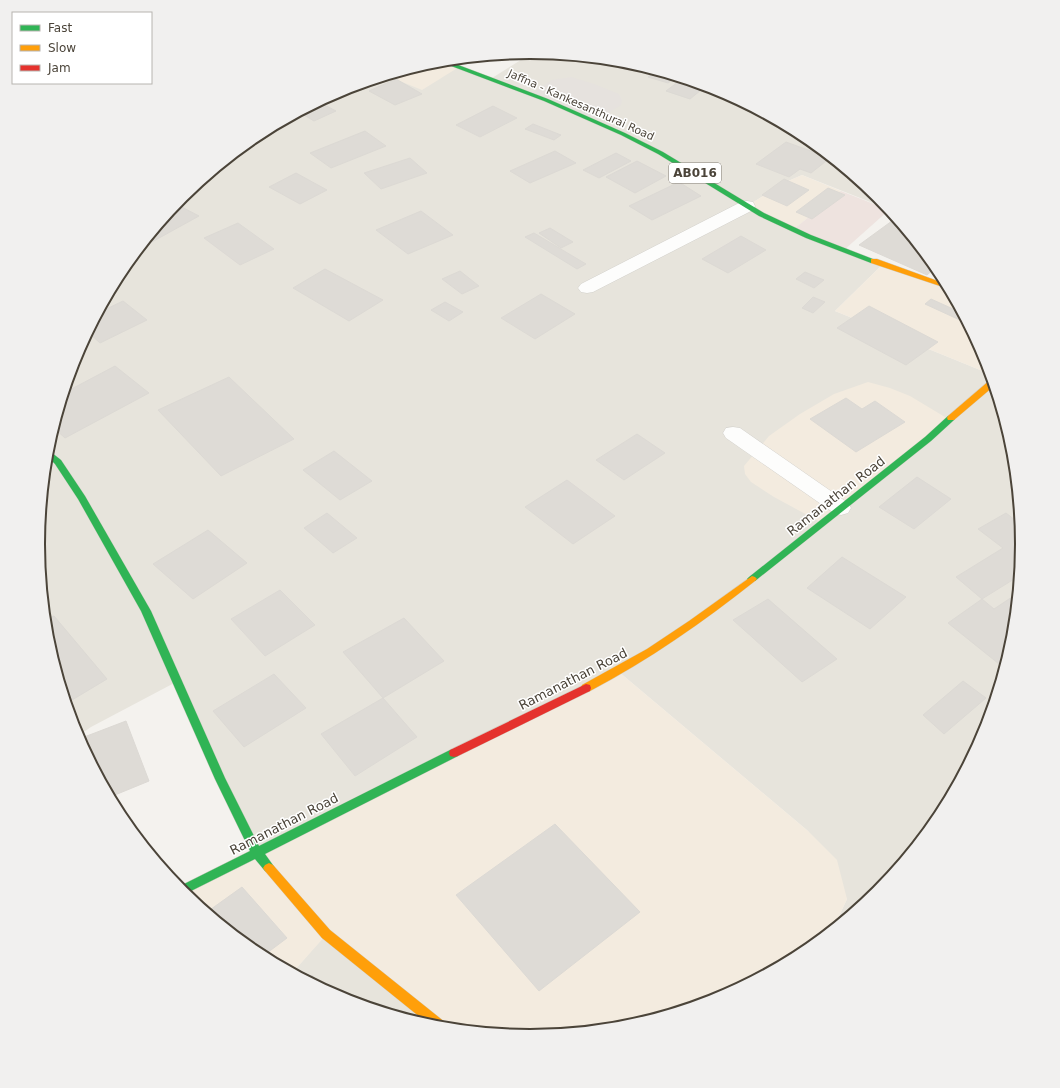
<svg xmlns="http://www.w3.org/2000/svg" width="1060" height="1088" font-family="'DejaVu Sans',sans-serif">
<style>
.residential{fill:#e7e4dc}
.commercial{fill:#f3ebdf}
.industrial{fill:#e6e2de}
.medical{fill:#eee3df}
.building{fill:#dedbd6;stroke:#dcd9d4}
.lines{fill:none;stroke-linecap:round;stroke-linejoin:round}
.lane-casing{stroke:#d2d0cb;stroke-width:1}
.street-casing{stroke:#d2d0cb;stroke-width:1}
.fast-casing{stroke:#d3cfc5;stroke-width:1}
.slow-casing{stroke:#d3cfc5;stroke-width:1}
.jam-casing{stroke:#d3cfc5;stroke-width:1}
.lane{fill:#fdfdfc;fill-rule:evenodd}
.street{fill:#fdfdfc;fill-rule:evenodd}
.fast{fill:#30b455;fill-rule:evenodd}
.slow{fill:#ff9f0a;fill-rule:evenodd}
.jam{fill:#e5322d;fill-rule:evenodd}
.labels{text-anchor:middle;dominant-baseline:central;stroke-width:3;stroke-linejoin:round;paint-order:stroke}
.far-street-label{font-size:11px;fill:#4b4439;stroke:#fff}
.shield{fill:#fff;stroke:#817c74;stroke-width:1}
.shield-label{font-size:12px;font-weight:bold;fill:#4b4439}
.street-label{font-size:13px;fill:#4b4439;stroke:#fff}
.rim{fill:none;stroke:#4b4439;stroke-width:2}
</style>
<rect width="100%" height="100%" fill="#f4f2ee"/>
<!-- residential -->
<path class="residential" d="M530 52 626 62 718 90 804 135 878 196 888 209 802 175 786 182 747 206 883 264 835 311 990 374 1013 448 1022 544 1012 640 984 732 939 818 878 892 833 929 847 899 808 831 619 672 257 853 178 681 91 727 78 736 75 732 47 640 38 544 48 448 76 356 121 270 182 196 257 135 342 89 387 76 459 67 492 78 524 58 523 53Z
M326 934 442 1027 434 1026 342 998 293 972Z"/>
<!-- commercial -->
<path class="commercial" d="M434 61H441L459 67 422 90 387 76Z
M802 175 841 191 794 229 747 206 786 182Z
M883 264 948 287 985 356 990 374 835 311Z
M868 382 890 388 910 396 950 420 822 523 774 497 751 482 745 474 744 466 769 436 800 414 834 394Z
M619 672 808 831 837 860 847 899 833 929 803 953 718 999 626 1027 530 1036 442 1027 327 934 293 972 256 953 182 892Z"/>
<!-- industrial -->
<path class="industrial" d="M571 77 594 84 619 94 622 100 621 105 595 121 529 95 552 80Z"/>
<!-- medical -->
<path class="medical" d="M841 191 889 210 844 250 794 229Z"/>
<!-- building -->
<path class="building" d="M617 61 626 62 649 68 644 72 614 64Z
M403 71 382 82 375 79Z
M656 71 677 77 668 83 648 77Z
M396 79 422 94 395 105 369 91Z
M682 79 706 86 690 99 666 91Z
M319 102 336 111 314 121 299 112Z
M493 106 517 118 480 137 456 125Z
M533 124 561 135 554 140 525 129Z
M365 131 386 146 331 168 310 153Z
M786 142 830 158 811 173 800 169 789 177 756 164Z
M555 151 576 163 530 183 510 171Z
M616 153 631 161 599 178 583 170Z
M410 158 427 173 381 189 364 173Z
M637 161 666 176 635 193 606 177Z
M296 173 327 190 300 204 269 187Z
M784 179 809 190 787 206 762 195Z
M679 182 701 196 652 220 629 206Z
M828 188 845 195 812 219 796 212Z
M176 204 199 216 150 243 146 240Z
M421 211 453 235 408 254 376 230Z
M896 218 936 267 927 275 859 245Z
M238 223 274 249 240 265 204 238Z
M550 228 573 242 561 248 539 233Z
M534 233 586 264 577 269 525 237Z
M741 236 766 250 728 273 702 259Z
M325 269 383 300 349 321 293 288Z
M460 271 479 286 462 294 442 279Z
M805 272 824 280 814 288 796 279Z
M541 294 575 314 535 339 501 318Z
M813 297 825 302 813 313 802 308Z
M931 299 962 313 965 319 962 321 925 304Z
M123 301 147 320 100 343 88 332 98 313Z
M445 302 463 312 449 321 431 310Z
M869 306 938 342 906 365 837 328Z
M115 366 149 393 65 438 54 428 64 393Z
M229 377 294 439 221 476 158 410Z
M846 398 862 409 875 401 905 422 856 452 810 419Z
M637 434 665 453 624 480 596 460Z
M334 451 372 481 340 500 303 470Z
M917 477 951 499 914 529 879 507Z
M567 480 615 516 573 544 525 507Z
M327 513 357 538 333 553 304 528Z
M1006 513 1020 524 1022 544 1019 576 982 599 956 577 1003 548 978 529Z
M208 530 247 563 193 599 153 564Z
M842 557 906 597 870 629 807 588Z
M280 590 315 625 265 656 231 619Z
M1012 597 1016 600 1012 640 1004 668 948 623 982 599 994 609Z
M768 599 837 659 802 682 733 620Z
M54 616 107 679 67 703 47 640 45 620Z
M404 618 444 661 383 698 343 652Z
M274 674 306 708 244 747 213 711Z
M963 681 986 698 944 734 923 715Z
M383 698 417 737 355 776 321 734Z
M126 721 149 781 110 797 79 739Z
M555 824 640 912 539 991 456 895Z
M242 887 287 938 263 956 256 953 207 912Z
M312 975 327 990 307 980Z"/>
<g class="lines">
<defs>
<path id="lane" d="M733 427 740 428 848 503 851 508 848 513 841 515 834 513 726 438 723 433 726 428Z"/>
<path id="street" d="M747 201 753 202 755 206 753 210 593 292 587 293 581 292 578 288 581 284 741 202Z"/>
<path id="fast" d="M445 60 548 99 625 133 663 152 764 213 811 235 878 261 874 263H871L806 238 759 216 658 154 621 135 544 101 438 61Z
M951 415 954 416 955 418 954 420 931 441 755 581H749L747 579 749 577 925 437 948 416Z
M47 449 61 460 85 496 151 611 225 778 259 846 450 750 454 749 458 750 459 753 458 756 265 854 275 868 273 871 269 873 265 871 255 859 185 894 178 887 250 851 215 779 141 611 78 499 55 464 47 456Z"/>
<path id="slow" d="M871 259H877L946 284 949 289 871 263Z
M990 380H992L994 386 954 420H948L947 418 948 416Z
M752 576 755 577 757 579 755 581C703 622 649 660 590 691L586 692 582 691 581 688 582 685 647 649 689 621Z
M269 863 273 865 330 930 446 1023 448 1028 431 1026 322 938 265 871 263 868 265 865Z"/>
<path id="jam" d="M586 684 590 685 591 688 590 691 458 756 454 757 450 756 449 753 450 750Z"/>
</defs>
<!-- lane casing -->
<use href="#lane" class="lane-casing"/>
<!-- street casing -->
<use href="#street" class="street-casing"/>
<!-- fast casing -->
<use href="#fast" class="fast-casing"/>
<!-- slow casing -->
<use href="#slow" class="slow-casing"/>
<!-- jam casing -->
<use href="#jam" class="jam-casing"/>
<!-- lane -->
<use href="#lane" class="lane"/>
<!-- street -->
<use href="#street" class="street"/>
<!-- fast -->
<use href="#fast" class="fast"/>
<!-- slow -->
<use href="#slow" class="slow"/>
<!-- jam -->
<use href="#jam" class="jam"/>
</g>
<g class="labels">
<!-- far-street labels -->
<g class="far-street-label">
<text transform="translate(581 105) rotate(24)">Jaffna - Kankesanthurai Road</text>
</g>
<!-- shield labels -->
<rect class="shield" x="669" y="163" width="52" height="20" rx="3"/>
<g class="shield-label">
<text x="695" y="173">AB016</text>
</g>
<!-- street labels -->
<g class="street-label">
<text transform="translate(836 496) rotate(-38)">Ramanathan Road</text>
<text transform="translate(573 679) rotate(-27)">Ramanathan Road</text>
<text transform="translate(284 824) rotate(-27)">Ramanathan Road</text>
</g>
</g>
<!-- crop -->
<path d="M0 0H1060V1088H0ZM45 544a485 485 0 1 1 970 0a485 485 0 1 1-970 0Z" fill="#f1f0ef" fill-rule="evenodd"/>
<path class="rim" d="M45 544a485 485 0 1 1 970 0a485 485 0 1 1-970 0Z"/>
<!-- legend -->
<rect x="12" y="12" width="140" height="72" fill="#ffffff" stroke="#b7b4b0"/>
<rect x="20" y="25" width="20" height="6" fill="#30b455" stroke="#b7b4b0"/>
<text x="48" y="32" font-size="12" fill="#4b4439">Fast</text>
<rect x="20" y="45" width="20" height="6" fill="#ff9f0a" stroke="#b7b4b0"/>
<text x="48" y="52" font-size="12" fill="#4b4439">Slow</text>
<rect x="20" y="65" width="20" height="6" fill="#e5322d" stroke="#b7b4b0"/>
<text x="48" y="72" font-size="12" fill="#4b4439">Jam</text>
</svg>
